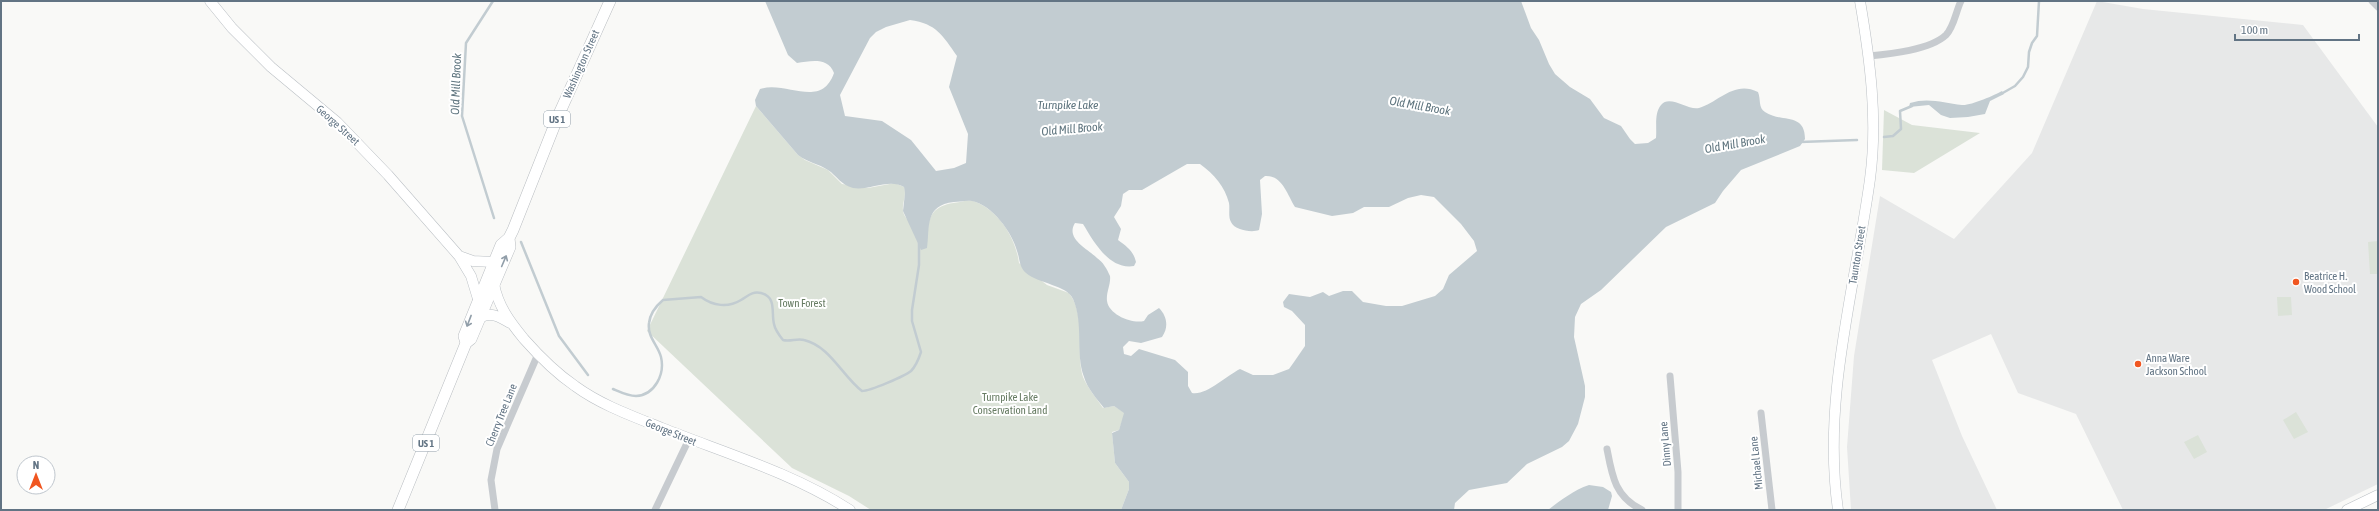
<svg xmlns="http://www.w3.org/2000/svg" width="2379" height="511" font-family="'Asap Condensed',sans-serif">
<style>
.built{fill:#e7e8e8}
.green{fill:#dbe2d8}
.water{fill:#c2ccd1;fill-rule:evenodd}
.lines{fill:none;stroke-linecap:round;stroke-linejoin:round}
.stream{stroke:#c2ccd1;stroke-width:2.5}
.secondary-casing{stroke:#bbc0c5;stroke-width:11}
.primary-casing{stroke:#babec2;stroke-width:12}
.street{stroke:#c7cbcf;stroke-width:7}
.secondary{stroke:#fff;stroke-width:10}
.primary{stroke:#fff;stroke-width:11}
.oneway{stroke:#919ea9}
.poi-dot{fill:#f05620;stroke:#fff;stroke-width:1.5}
.labels{text-anchor:middle;dominant-baseline:central;stroke-width:4;stroke-linejoin:round;paint-order:stroke}
.shield{fill:#fff;stroke:#919ea9;stroke-width:1}
.shield-label{font-size:10px;font-weight:bold;fill:#627484}
.street-label{font-size:11px;fill:#627484;stroke:#fff}
.poi-label{font-size:11px;fill:#627484;stroke:#fff;text-anchor:start}
.park-label{font-size:11px;fill:#667b62;stroke:#fff}
.water-label{font-size:12px;font-style:italic;fill:#5e747e;stroke:#fff}
</style>
<rect width="100%" height="100%" fill="#f9f9f7"/>
<!-- built -->
<path class="built" d="M2097 1 2143 9 2303 25 2378 127V484L2324 510H2123L2076 414 2018 393 1991 334 1932 360 1962 436 1997 510H1851L1847 447 1854 356 1880 196 1954 239 2032 153Z"/>
<!-- green -->
<path class="green" d="M756 106 798 155 805 160 828 170 842 184 868 188 895 183 904 187C907 196 902 202 903 210 904 222 919 226 928 230 929 209 941 204 960 202 964 201 969 200 973 201 998 209 1016 238 1019 263L1047 285 1069 293C1087 317 1075 350 1083 377 1087 387 1097 399 1103 408L1114 406 1125 413 1119 430 1112 432 1115 463 1129 482V489L1121 510H871L849 496 792 468 647 331Z
M1884 110 1912 125 1980 133 1914 173 1882 170Z
M2378 241V274H2370L2368 242Z
M2277 297H2291L2292 315 2278 316Z
M2296 412 2308 432 2294 439 2283 420Z
M2198 435 2207 452 2194 459 2184 442Z"/>
<!-- water -->
<path class="water" d="M765 1H1521L1531 28 1539 40 1549 64 1555 74 1570 87 1590 99 1604 118 1621 126 1630 139 1635 144 1648 143 1656 138C1657 128 1654 113 1661 105 1670 94 1688 111 1699 108 1719 102 1734 80 1758 92 1761 99 1758 108 1765 112 1781 123 1805 112 1805 139L1800 146 1741 170 1723 191 1715 203 1666 227 1601 290 1581 304 1575 317 1574 337 1585 386V397L1578 424 1569 441 1562 447 1527 464 1507 483 1469 490 1455 503 1454 510H1121L1129 489V482L1115 463 1112 433 1119 430 1124 413 1114 406 1104 408C1097 399 1087 388 1084 377 1075 352 1084 324 1073 299 1067 285 1039 284 1026 273 1019 267 1020 259 1017 251 1012 232 992 205 972 201 966 200 959 202 954 202 924 205 930 228 927 248L921 250 903 211 905 193 904 187C889 178 869 191 853 188 841 185 837 176 828 170 819 164 807 162 798 155L756 106 755 100 760 89C786 80 821 110 834 73 828 57 811 61 797 63L788 55ZM910 20C937 24 942 35 957 56L949 87 968 134 966 163 954 168 936 171 911 140 882 121 845 116 840 95 870 38 876 32 886 27ZM1187 164H1200C1214 174 1225 187 1229 203 1230 209 1228 217 1231 222 1234 230 1252 233 1259 230L1262 214 1260 180 1265 176C1282 175 1287 194 1295 207L1332 216 1353 213 1364 207H1389L1408 198 1421 195 1434 197 1461 224 1474 241 1477 251 1449 275 1443 289 1435 296 1402 306H1386L1363 302 1352 291H1343L1329 296 1323 292 1310 297 1289 294 1283 302 1284 307 1292 311 1305 325V346L1294 362 1289 369 1273 375H1253L1240 369C1226 376 1206 396 1192 393L1188 386V372L1175 360 1139 349 1131 356 1124 354 1123 347 1129 341 1141 343 1162 337C1169 327 1167 316 1159 308L1148 315 1144 321C1132 324 1109 315 1107 301 1106 292 1111 284 1110 276 1107 269 1103 262 1097 258 1088 249 1065 239 1075 223L1083 224C1094 242 1109 270 1134 266L1136 262C1133 250 1127 247 1118 240L1121 229 1114 217 1121 206 1123 194 1129 190H1142Z
M2002 91 2004 94 1990 101 1985 114 1968 117 1950 118 1941 115 1929 105 1909 107 1910 103C1928 97 1944 103 1962 105 1970 106 1995 95 2002 91Z
M1589 485 1603 487 1611 492 1612 496 1608 510H1548C1561 500 1574 490 1589 485Z"/>
<g class="lines">
<!-- stream -->
<path class="stream" d="M493 1 466 43 462 116 494 218
M2001 94 2015 86 2023 77 2028 67 2029 52 2032 43 2037 36 2039 1
M1884 137 1893 136 1901 129 1900 111 1912 106
M1800 142 1857 140
M521 242 559 336 588 375
M613 389C620 392 628 396 636 396 655 395 665 374 661 357 658 345 647 337 649 323 650 314 656 306 663 300L701 297C713 306 728 308 741 300 748 296 752 291 761 293 777 297 771 313 774 324 775 330 779 335 783 340 790 342 797 338 804 340 830 346 843 377 862 391 870 391 905 376 911 371 916 366 919 358 921 352L912 321V310L919 265V243"/>
<defs>
<path id="secondary" d="M210 1 232 28 271 67 337 122 388 175 459 256 471 276 478 299
M459 256 473 261 493 262
M494 284C498 306 510 322 524 339 539 356 556 373 575 386 601 405 632 416 662 428 725 453 793 473 850 510
M480 318C490 311 500 317 510 323
M1838 510C1822 398 1855 289 1870 179 1878 119 1870 60 1860 1
M2347 510 2378 495"/>
<path id="primary" d="M466 343 464 336 501 245 509 238 513 230 559 114 610 1
M398 510 466 343 471 339 510 247 509 238"/>
</defs>
<!-- secondary casing -->
<use href="#secondary" class="secondary-casing"/>
<!-- primary casing -->
<use href="#primary" class="primary-casing"/>
<!-- street -->
<path class="street" d="M2372 1 2378 7
M1869 56C1890 54 1930 50 1946 35 1954 27 1956 11 1961 1
M1670 376 1678 472V510
M1761 413 1772 510
M1607 449C1612 476 1615 497 1642 510
M495 510 491 480 497 449 538 354
M655 510 689 439"/>
<!-- secondary -->
<use href="#secondary" class="secondary"/>
<!-- primary -->
<use href="#primary" class="primary"/>
</g>
<!-- one-way arrows -->
<defs><path id="oneway-shaft" d="M-6 0H5M1.5-3L5.5 0L1.5 3" fill="none" stroke-width="1.6" stroke-linecap="round" stroke-linejoin="round"/></defs>
<g class="oneway">
<use href="#oneway-shaft" transform="translate(504 261) rotate(-67)"/>
<use href="#oneway-shaft" transform="translate(469 321) rotate(111)"/>
</g>
<!-- markers -->
<g class="poi-dot">
<circle cx="2296" cy="282" r="4"/>
<circle cx="2138" cy="364" r="4"/>
</g>
<g class="labels">
<!-- shield labels -->
<g class="shield">
<rect x="544" y="111" width="26" height="16" rx="3"/>
<rect x="413" y="435" width="26" height="16" rx="3"/>
</g>
<g class="shield-label">
<text x="557" y="119">US 1</text>
<text x="426" y="443">US 1</text>
</g>
<!-- street labels -->
<g class="street-label">
<text transform="translate(581 64) rotate(-66)">Washington Street</text>
<text transform="translate(338 125) rotate(42)">George Street</text>
<text transform="translate(1857 255) rotate(-81)">Taunton Street</text>
<text transform="translate(501 415) rotate(-68)">Cherry Tree Lane</text>
<text transform="translate(671 432) rotate(22)">George Street</text>
<text transform="translate(1665 444) rotate(-95)">Dinny Lane</text>
<text transform="translate(1756 463) rotate(-96)">Michael Lane</text>
</g>
<!-- poi labels -->
<g class="poi-label">
<text x="2304" y="276">Beatrice H.<tspan x="2304" dy="13">Wood School</tspan></text>
<text x="2146" y="358">Anna Ware<tspan x="2146" dy="13">Jackson School</tspan></text>
</g>
<!-- park labels -->
<g class="park-label">
<text x="802" y="303">Town Forest</text>
<text x="1010" y="397">Turnpike Lake<tspan x="1010" dy="13">Conservation Land</tspan></text>
</g>
<!-- water labels -->
<g class="water-label">
<text transform="translate(456 84) rotate(-88)">Old Mill Brook</text>
<text x="1068" y="105">Turnpike Lake</text>
<text transform="translate(1420 106) rotate(10)">Old Mill Brook</text>
<text transform="translate(1072 129) rotate(-5)">Old Mill Brook</text>
<text transform="translate(1735 144) rotate(-10)">Old Mill Brook</text>
</g>
</g>
<!-- border -->
<rect width="2379" height="511" fill="none" stroke="#627484" stroke-width="4"/>
<!-- north arrow -->
<g transform="translate(36 475)"><circle r="19" fill="#ffffff" stroke="#c0c7ce"/>
<path d="M0-3L7 15L0 10L-7 15Z" fill="#f05620"/>
<text y="-6" font-size="11" font-weight="bold" text-anchor="middle" fill="#627484">N</text>
</g>
<!-- scale -->
<path d="M2235 34v6h124v-6" fill="none" stroke="#627484" stroke-width="2"/>
<text x="2241" y="34" font-size="12" fill="#627484" stroke="#ffffff" stroke-width="3" paint-order="stroke">100 m</text>
</svg>
